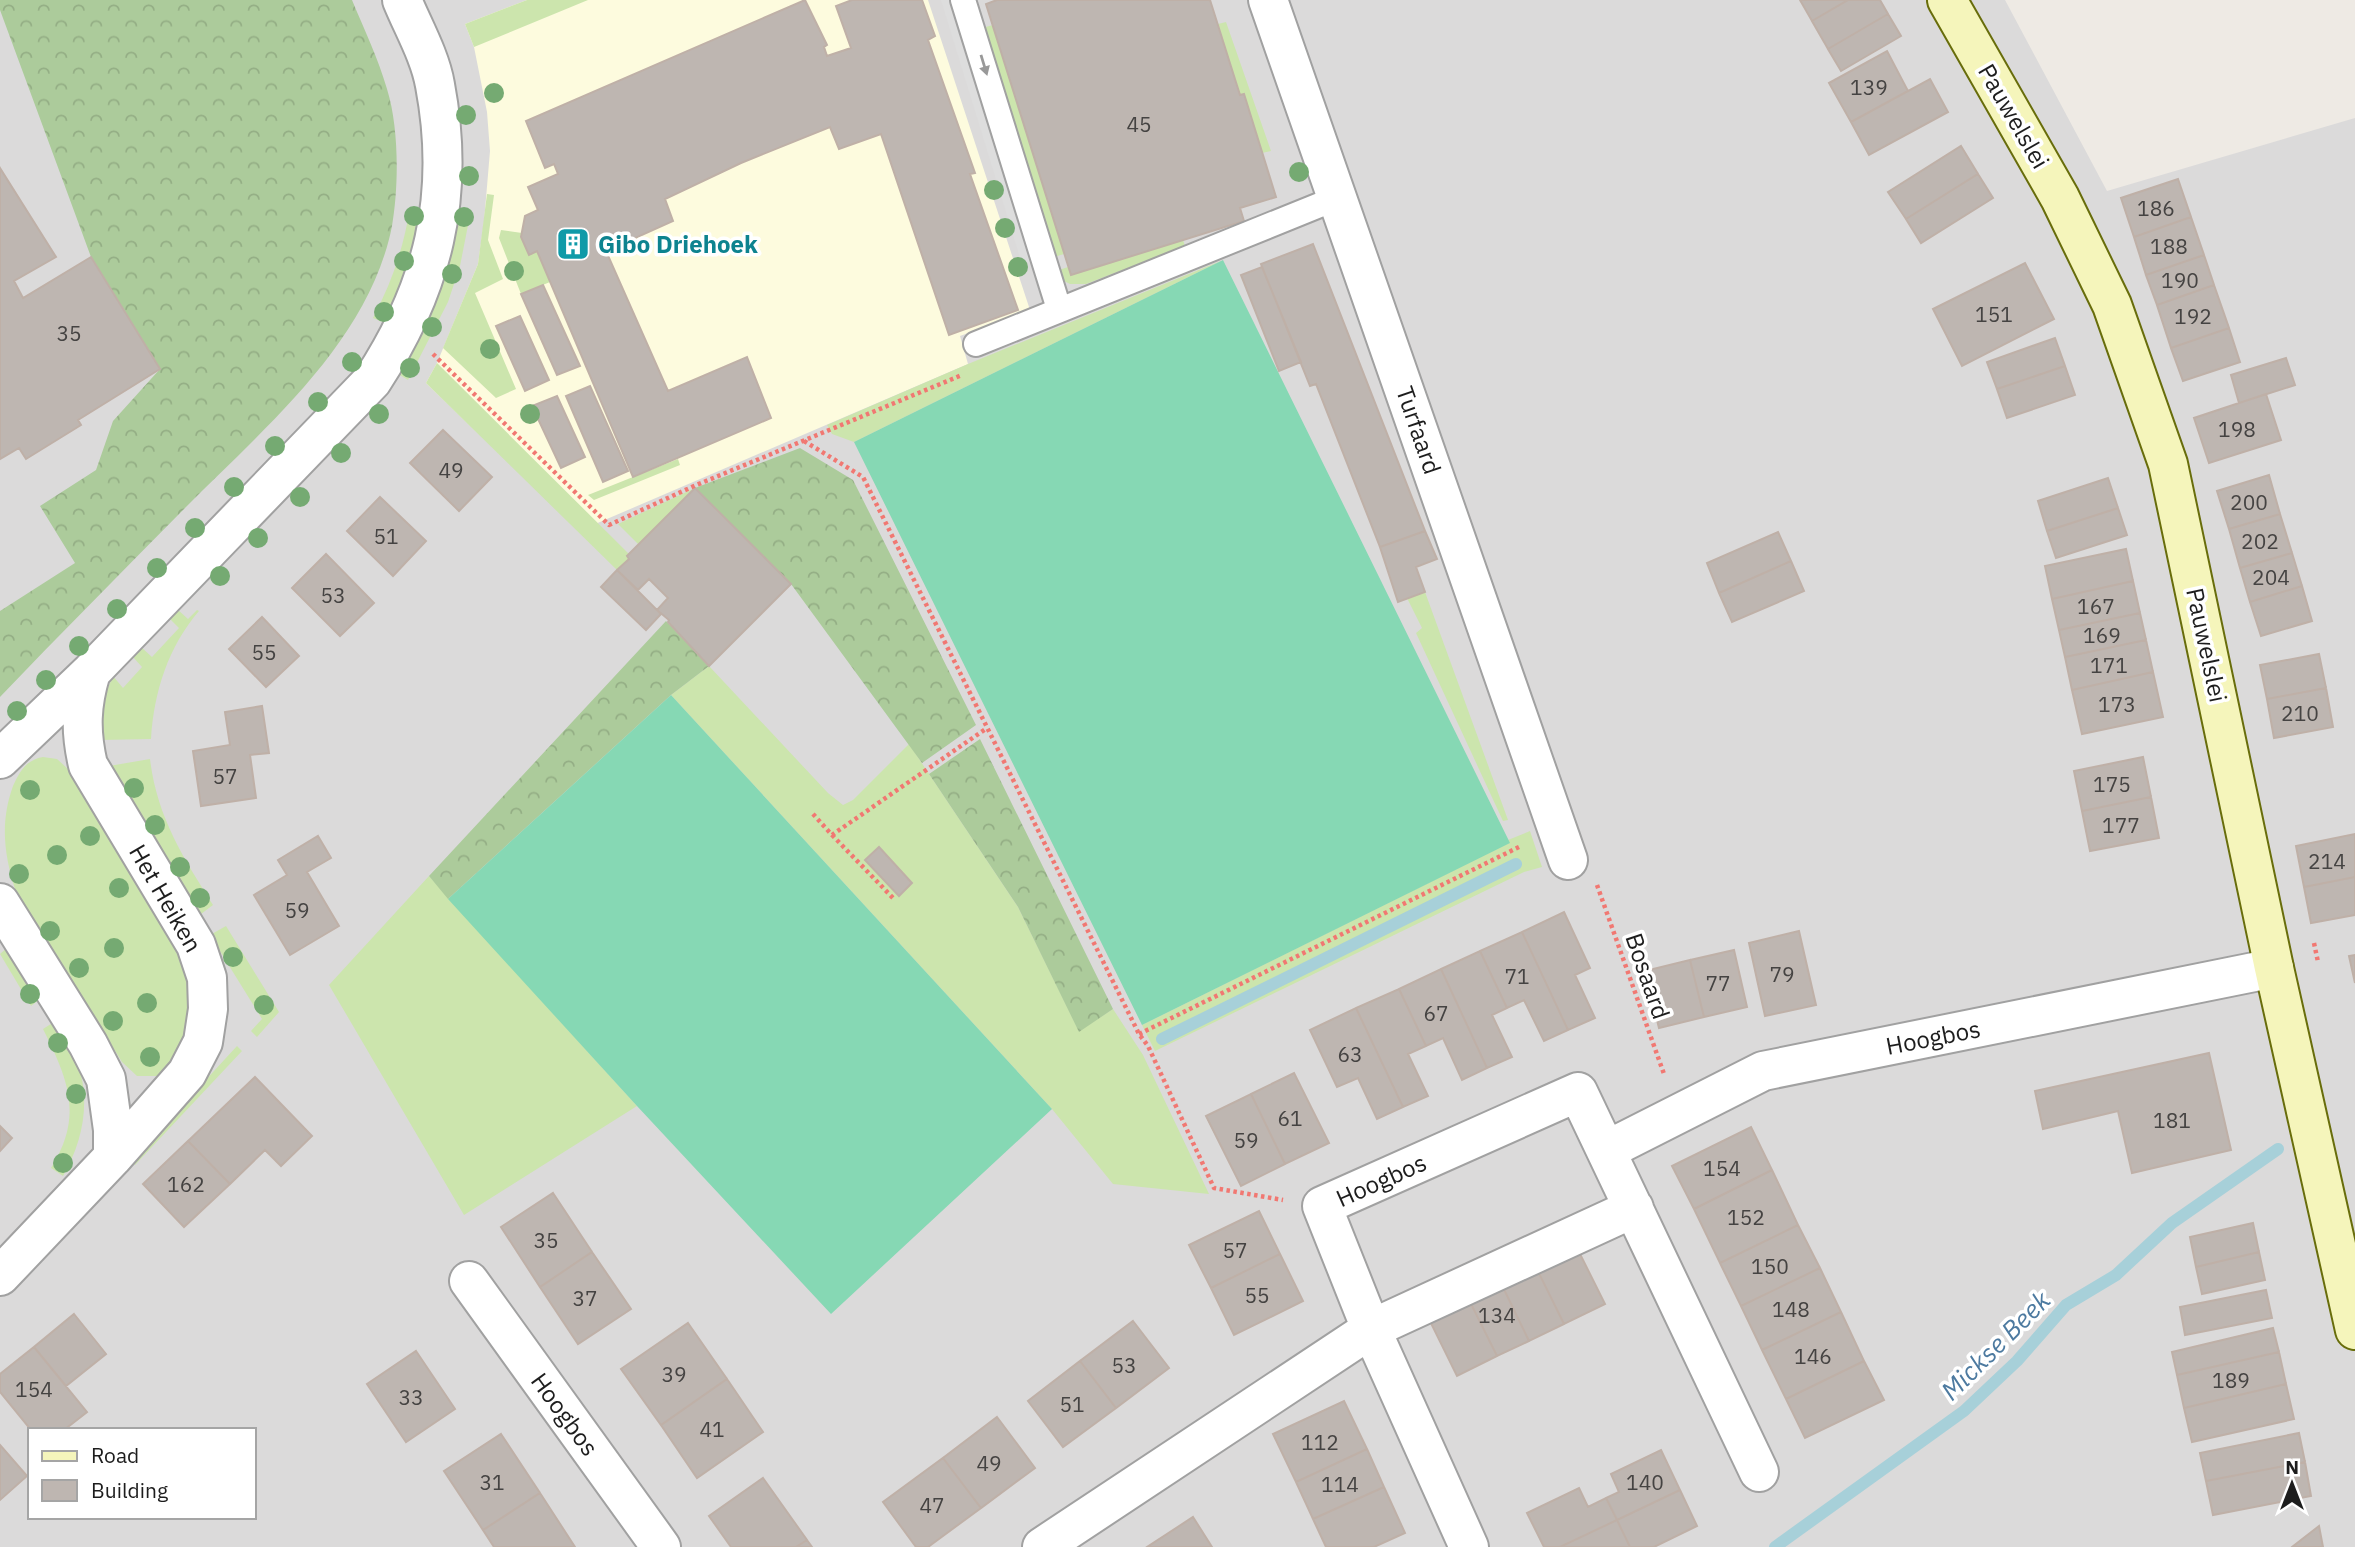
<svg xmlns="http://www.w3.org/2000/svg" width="2355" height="1547" font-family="'IBM Plex Sans',sans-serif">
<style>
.residential{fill:#dbdada;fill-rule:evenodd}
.education{fill:#fdfbde}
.grass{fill:#cce5ad}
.forest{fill:url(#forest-crowns)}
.pitch{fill:#86d8b4}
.parking{fill:#ddd}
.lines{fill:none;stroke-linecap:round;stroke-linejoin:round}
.stream{stroke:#a7d0d9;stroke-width:12}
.building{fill:#beb6b1;stroke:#bfb0a7;stroke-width:2}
.lane-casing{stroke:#a1a1a1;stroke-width:28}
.street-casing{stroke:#a1a1a1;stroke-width:42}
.secondary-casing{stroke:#686d0b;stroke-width:42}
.path{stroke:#f17872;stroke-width:4.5;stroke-dasharray:3.5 3.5;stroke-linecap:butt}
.lane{stroke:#fff;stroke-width:24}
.street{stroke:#fff;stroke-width:38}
.secondary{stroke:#f5f5bb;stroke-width:38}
.tree{fill:#75aa72}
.oneway{fill:#999}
.labels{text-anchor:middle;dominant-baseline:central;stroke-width:7;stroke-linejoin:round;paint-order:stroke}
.number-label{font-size:21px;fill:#454342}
.street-label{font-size:24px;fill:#1d1d1d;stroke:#fff}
.culture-label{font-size:24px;font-weight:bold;fill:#0d838f;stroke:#fff;text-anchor:start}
.water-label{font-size:26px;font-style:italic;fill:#4d7aa0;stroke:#fff}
</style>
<defs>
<pattern id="forest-crowns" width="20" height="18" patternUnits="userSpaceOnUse" patternTransform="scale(1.75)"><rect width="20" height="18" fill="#accb9b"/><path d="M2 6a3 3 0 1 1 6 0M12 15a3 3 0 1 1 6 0" fill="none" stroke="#94ae85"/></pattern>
</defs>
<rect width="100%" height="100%" fill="#eeeae4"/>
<!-- residential -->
<path class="residential" d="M0 0H2005L2107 191 2355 118V1547H0ZM30 1430H254V1517H30Z"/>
<!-- education -->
<path class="education" d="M527 0H928L1030 310 960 336 968 364 579 531 426 383 437 363 478 264 484 222 490 151 487 112 474 47 465 24Z"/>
<!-- grass -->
<path class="grass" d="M527 0H588L474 47 465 24Z
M1226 22 1271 151 1262 153 1244 94 1240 95 1218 24Z
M993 25 1064 254 1054 257 982 28Z
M487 194 494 195 488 240 503 279 475 293 516 389 496 398 443 348 478 264Z
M410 207 421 208 411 262 385 323 373 318C392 282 404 247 410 207Z
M459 210H471L460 266 448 302 408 380 398 374C429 322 452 270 459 210Z
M501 230 522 233 529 255 537 251 550 282 521 294 499 238Z
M1183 240 1185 246 1086 284H1070L1064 281 1059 270 1068 267 1071 275Z
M1223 260 854 442 832 434 827 425 968 364Z
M437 363 629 554 627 556 629 559 617 570 426 383Z
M678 459 680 465 594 500 588 495Z
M695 488 639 545 618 524Z
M1425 592 1508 820 1503 821 1416 633 1422 628 1407 598Z
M177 609 188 619 197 610 199 611C168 647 154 692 151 739L100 740V707L113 676 123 688 142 667 132 656 141 647 152 657 179 628 169 618Z
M709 666 828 793 843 805 853 800 909 744 1018 907 1079 1031 1113 1009 1143 1055 1209 1194 1113 1184 1052 1109 671 695Z
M43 757 57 759 68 769C91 801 110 836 131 869 152 904 179 938 188 979 194 1007 186 1061 157 1076H137L122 1062 15 889C4 854 0 822 13 786 20 771 26 760 43 757Z
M150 759C157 817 183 857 213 905L201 914 109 766Z
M1530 831 1542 867 1524 872 1155 1051 1142 1025 1509 843 1508 840Z
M429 876 637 1106 464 1215 329 985Z
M226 926 279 1012 257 1037 251 1031 262 1019 210 935Z
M8 947 40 999 31 1006 0 954Z
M54 1022C61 1035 70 1047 76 1060 92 1098 83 1142 63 1176L51 1168C84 1116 68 1079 43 1029Z
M237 1046 242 1051 135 1165 131 1161Z"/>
<!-- forest -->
<path class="forest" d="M0 0H352C364 29 378 58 387 89 399 127 399 186 392 226 369 342 265 427 185 508 123 571 61 633 0 697V611L75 563 40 506 96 470 113 421 160 369 91 257 0 10Z
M800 448 853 480 976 725 922 763 791 584 695 488Z
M666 621 709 666 671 695 448 899 429 876Z
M980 739 1113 1009 1079 1032 1018 907 929 774Z"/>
<!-- pitch -->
<path class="pitch" d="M1223 260 1510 843 1142 1025 854 442Z
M671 695 1052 1109 831 1314 637 1106 448 899Z"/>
<!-- parking -->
<path class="parking" d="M941 0H953L1034 261 1022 264Z"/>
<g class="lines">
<!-- stream -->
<path class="stream" d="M1162 1039 1516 864
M1775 1547 1964 1411 2017 1361 2066 1305 2116 1275 2172 1223 2278 1149"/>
</g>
<!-- building -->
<path class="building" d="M805 0 827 45 824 47 827 56 851 48 836 6 852 0H922L935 36 928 40 975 173 970 174 1018 310 949 335 881 134 839 149 830 127 741 163 665 199 673 221 606 251 668 391 747 357 771 418 633 477 537 251 529 255 521 237 525 216 538 210 528 187 558 174 554 164 545 168 526 121Z
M997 0H1210L1240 95 1244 94 1276 197 1240 208 1244 221 1071 275 986 4Z
M1800 0H1848L1812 21Z
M1848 0H1880L1888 14 1828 49 1812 21Z
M1888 14 1901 36 1841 71 1828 49Z
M1887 51 1908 91 1851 122 1829 83Z
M1930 79 1948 112 1869 155 1851 122Z
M1961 146 1978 174 1906 219 1888 192Z
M0 168 56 257 14 281 23 298 91 257 160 369 78 420 81 425 26 459 19 448 0 459Z
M1978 174 1993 198 1921 243 1906 219Z
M2178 179 2191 217 2134 237 2121 198Z
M2191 217 2204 255 2146 275 2134 237Z
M1313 244 1425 531 1380 547 1316 384 1310 386 1261 264Z
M2204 255 2214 285 2157 305 2146 275Z
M2025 263 2054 319 1962 366 1933 309Z
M1262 267 1301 362 1279 371 1241 275Z
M543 285 580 366 557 375 521 294Z
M2214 285 2229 328 2171 348 2157 305Z
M520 316 549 380 525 391 496 326Z
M2229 328 2240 362 2183 381 2171 348Z
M2055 338 2065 366 1997 389 1987 362Z
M2286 358 2295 385 2239 403 2231 375Z
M2065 366 2075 395 2007 418 1997 389Z
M590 386 628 471 603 482 566 396Z
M2266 394 2281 440 2209 463 2194 418Z
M557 396 585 457 561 468 532 406Z
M443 430 492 477 459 511 410 463Z
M2269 475 2280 514 2229 529 2217 491Z
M2108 478 2118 508 2047 531 2038 501Z
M695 488 791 584 709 666 668 622 669 620 657 610 668 598 649 579 638 590 617 570 629 559 627 556Z
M380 497 426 541 393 576 347 531Z
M2118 508 2127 535 2056 558 2047 531Z
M2280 514 2292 553 2240 568 2229 529Z
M1425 531 1437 559 1416 567 1425 592 1398 602 1380 547Z
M1778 532 1791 561 1719 593 1707 563Z
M2126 549 2133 581 2052 599 2045 566Z
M2292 553 2302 586 2250 602 2240 568Z
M326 554 374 603 340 636 292 588Z
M1791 561 1804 591 1732 622 1719 593Z
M617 570 661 614 646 630 601 587Z
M2133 581 2140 613 2059 630 2052 599Z
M2302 586 2312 621 2261 636 2250 602Z
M2140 613 2146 640 2065 657 2059 630Z
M262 617 299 656 266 687 229 649Z
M2146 640 2153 672 2072 690 2065 657Z
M2319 654 2326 688 2267 699 2260 665Z
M2153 672 2163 717 2082 734 2072 690Z
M2326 688 2333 727 2274 738 2267 699Z
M262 706 269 753 250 755 256 798 201 806 193 751 230 745 225 712Z
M2143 757 2151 797 2082 811 2074 771Z
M2151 797 2159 838 2090 851 2082 811Z
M2355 834V877L2304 887 2296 846Z
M318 836 331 858 307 872 339 926 290 955 254 895 287 875 278 860Z
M879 847 912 883 899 896 865 860Z
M2355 877V915L2311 923 2304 887Z
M1564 912 1590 968 1575 975 1595 1018 1568 1030 1522 932Z
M1799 931 1816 1005 1765 1016 1749 943Z
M1522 932 1568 1030 1544 1041 1524 1000 1507 1008 1480 951Z
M1734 950 1747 1007 1704 1017 1690 960Z
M1480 951 1507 1008 1492 1015 1512 1057 1487 1068 1441 969Z
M2355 955V983L2349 956Z
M1690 960 1704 1017 1659 1028 1645 971Z
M1441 969 1487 1068 1462 1080 1443 1038 1426 1046 1399 989Z
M1399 989 1426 1046 1408 1054 1428 1096 1403 1107 1356 1008Z
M1356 1008 1403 1107 1377 1119 1358 1078 1337 1087 1310 1030Z
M2209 1053 2231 1150 2132 1173 2118 1111 2043 1129 2035 1091Z
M1294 1073 1329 1143 1285 1164 1251 1094Z
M255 1077 312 1136 281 1166 265 1150 230 1184 188 1141Z
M1251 1094 1285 1164 1241 1186 1206 1116Z
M0 1126 12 1138 0 1151Z
M1751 1127 1772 1170 1694 1209 1672 1166Z
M188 1141 230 1184 184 1227 143 1184Z
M1772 1170 1798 1225 1720 1263 1694 1209Z
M553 1193 592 1252 540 1287 501 1227Z
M1259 1211 1280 1254 1211 1288 1189 1245Z
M2253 1223 2259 1252 2196 1267 2190 1237Z
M1798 1225 1820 1268 1741 1306 1720 1263Z
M1572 1238 1605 1304 1564 1324 1531 1257Z
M592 1252 631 1309 578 1344 540 1287Z
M2259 1252 2265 1280 2202 1294 2196 1267Z
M1280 1254 1303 1301 1234 1335 1211 1288Z
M1531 1257 1564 1324 1529 1341 1497 1275Z
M1820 1268 1841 1312 1762 1350 1741 1306Z
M1497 1275 1529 1341 1497 1356 1464 1290Z
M1464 1290 1497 1356 1457 1376 1424 1309Z
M2266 1290 2272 1318 2185 1335 2180 1307Z
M1841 1312 1864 1361 1786 1399 1762 1350Z
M74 1314 106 1354 66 1386 34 1347Z
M1133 1321 1169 1368 1116 1408 1080 1361Z
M688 1323 727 1379 661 1425 621 1369Z
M2273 1328 2279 1352 2177 1375 2172 1352Z
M34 1347 87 1412 64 1430H31L0 1392V1374Z
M416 1351 455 1409 406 1442 367 1384Z
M2279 1352 2286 1384 2184 1408 2177 1375Z
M1080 1361 1116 1408 1063 1447 1028 1401Z
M1864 1361 1884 1400 1805 1438 1786 1399Z
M727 1379 763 1432 697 1478 661 1425Z
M2286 1384 2294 1419 2192 1442 2184 1408Z
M1344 1401 1367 1449 1296 1482 1273 1434Z
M997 1417 1035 1468 981 1508 943 1458Z
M2299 1433 2305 1462 2206 1481 2200 1453Z
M501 1434 540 1493 483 1530 444 1471Z
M0 1445 27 1476 0 1500Z
M1367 1449 1384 1487 1313 1519 1296 1482Z
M1661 1450 1680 1490 1617 1520 1606 1498 1619 1492 1611 1474Z
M943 1458 981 1508 928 1547H916L883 1502Z
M2305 1462 2311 1496 2213 1515 2206 1481Z
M763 1478 807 1540 796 1547H731L709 1516Z
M1384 1487 1405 1533 1374 1547H1326L1313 1519Z
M1579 1488 1588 1507 1606 1498 1617 1520 1560 1547H1544L1527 1513Z
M1680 1490 1697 1526 1654 1547H1630L1617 1520Z
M540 1493 575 1547H494L483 1530Z
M1193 1517 1212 1547H1147Z
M1617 1520 1630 1547H1560Z
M2319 1526 2323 1547H2292Z
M807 1540 812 1547H796Z"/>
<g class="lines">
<defs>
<path id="lane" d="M963 0 1059 309
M976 344 1337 198"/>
<path id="street" d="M1268 0 1568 860
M0 759 91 672 372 381C433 288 456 196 435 85 430 56 413 27 402 0
M0 903 88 1044 106 1079 113 1130V1157
M1607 1150 1763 1071 2274 968
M0 1276 113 1157 187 1073 203 1042 208 1009 207 978 196 945 88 765C80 731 81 705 91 672
M469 1281 661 1547
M1042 1547 1371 1329 1634 1208
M1469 1547 1371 1329 1322 1206 1578 1092 1759 1472"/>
<path id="secondary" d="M1947 0 2060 198 2112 305 2168 464 2274 968 2355 1330"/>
</defs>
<!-- lane casing -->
<use href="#lane" class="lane-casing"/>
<!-- street casing -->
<use href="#street" class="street-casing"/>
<!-- secondary casing -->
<use href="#secondary" class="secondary-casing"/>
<!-- path -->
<path class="path" d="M433 354 609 525 694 486 962 375
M804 441 863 477 1139 1034 1148 1046 1214 1188 1283 1200
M813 814 832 835 987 728
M832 835 893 898
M1597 885 1664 1074
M2314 943 2318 962
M1139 1034 1519 847"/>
<!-- lane -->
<use href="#lane" class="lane"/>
<!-- street -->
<use href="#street" class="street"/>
<!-- secondary -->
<use href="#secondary" class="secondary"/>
</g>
<!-- trees -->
<g class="tree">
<circle cx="494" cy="93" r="10"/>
<circle cx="466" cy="115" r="10"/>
<circle cx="1299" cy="172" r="10"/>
<circle cx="469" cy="176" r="10"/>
<circle cx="994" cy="190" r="10"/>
<circle cx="414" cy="216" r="10"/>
<circle cx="464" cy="217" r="10"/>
<circle cx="1005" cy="228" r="10"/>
<circle cx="404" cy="261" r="10"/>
<circle cx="1018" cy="267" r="10"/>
<circle cx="514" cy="271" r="10"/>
<circle cx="452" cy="274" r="10"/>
<circle cx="384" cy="312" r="10"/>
<circle cx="432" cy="327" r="10"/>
<circle cx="490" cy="349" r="10"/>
<circle cx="352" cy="362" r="10"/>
<circle cx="410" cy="368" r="10"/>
<circle cx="318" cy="402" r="10"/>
<circle cx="379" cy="414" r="10"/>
<circle cx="530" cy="414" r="10"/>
<circle cx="275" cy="446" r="10"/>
<circle cx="341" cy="453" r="10"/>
<circle cx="234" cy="487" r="10"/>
<circle cx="300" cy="497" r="10"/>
<circle cx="195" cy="528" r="10"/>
<circle cx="258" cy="538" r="10"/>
<circle cx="157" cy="568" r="10"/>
<circle cx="220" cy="576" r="10"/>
<circle cx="117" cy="609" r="10"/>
<circle cx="79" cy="646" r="10"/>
<circle cx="46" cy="680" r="10"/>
<circle cx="17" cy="711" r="10"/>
<circle cx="134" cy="788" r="10"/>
<circle cx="30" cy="790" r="10"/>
<circle cx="155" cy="825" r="10"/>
<circle cx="90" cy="836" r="10"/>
<circle cx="57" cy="855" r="10"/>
<circle cx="180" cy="867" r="10"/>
<circle cx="19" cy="874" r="10"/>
<circle cx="119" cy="888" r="10"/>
<circle cx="200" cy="898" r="10"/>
<circle cx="50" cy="931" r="10"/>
<circle cx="114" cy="948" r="10"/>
<circle cx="233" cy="957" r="10"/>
<circle cx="79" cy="968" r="10"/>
<circle cx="30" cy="994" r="10"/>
<circle cx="147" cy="1003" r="10"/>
<circle cx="264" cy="1005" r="10"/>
<circle cx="113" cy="1021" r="10"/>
<circle cx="58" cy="1043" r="10"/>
<circle cx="150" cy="1057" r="10"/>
<circle cx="76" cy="1094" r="10"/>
<circle cx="63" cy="1163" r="10"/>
</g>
<!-- one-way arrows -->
<defs><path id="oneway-solid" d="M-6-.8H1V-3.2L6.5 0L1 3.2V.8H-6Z" transform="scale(1.75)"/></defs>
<use class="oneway" href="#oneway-solid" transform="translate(984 65) rotate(73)"/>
<!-- icons -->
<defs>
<symbol id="building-square" viewBox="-11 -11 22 22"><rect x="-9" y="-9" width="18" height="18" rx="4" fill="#0f9aa8" stroke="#fff"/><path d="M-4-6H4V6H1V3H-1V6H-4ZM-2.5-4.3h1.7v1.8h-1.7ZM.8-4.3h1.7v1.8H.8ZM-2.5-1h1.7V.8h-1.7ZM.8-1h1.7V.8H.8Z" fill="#fff"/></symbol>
</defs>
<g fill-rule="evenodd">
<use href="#building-square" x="554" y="225" width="38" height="38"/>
</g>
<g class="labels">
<!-- number labels -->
<g class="number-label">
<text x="1869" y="87">139</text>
<text x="1139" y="124">45</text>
<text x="2156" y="208">186</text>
<text x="2169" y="246">188</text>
<text x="2180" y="280">190</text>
<text x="1994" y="314">151</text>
<text x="2193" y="316">192</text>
<text x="69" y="333">35</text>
<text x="2237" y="429">198</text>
<text x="451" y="470">49</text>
<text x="2249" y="502">200</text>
<text x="386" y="536">51</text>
<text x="2260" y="541">202</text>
<text x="2271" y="577">204</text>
<text x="333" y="595">53</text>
<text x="2096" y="606">167</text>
<text x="2102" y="635">169</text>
<text x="264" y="652">55</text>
<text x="2109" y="665">171</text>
<text x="2117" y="704">173</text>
<text x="2300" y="713">210</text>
<text x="225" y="776">57</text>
<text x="2112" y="784">175</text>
<text x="2121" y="825">177</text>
<text x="2327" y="861">214</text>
<text x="297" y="910">59</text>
<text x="1782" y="974">79</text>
<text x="1517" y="976">71</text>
<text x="1718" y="983">77</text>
<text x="1436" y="1013">67</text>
<text x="1350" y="1054">63</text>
<text x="1290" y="1118">61</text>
<text x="2172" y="1120">181</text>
<text x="1246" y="1140">59</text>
<text x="1722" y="1168">154</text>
<text x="186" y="1184">162</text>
<text x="1746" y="1217">152</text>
<text x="546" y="1240">35</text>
<text x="1235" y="1250">57</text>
<text x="1770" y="1266">150</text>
<text x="1257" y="1295">55</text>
<text x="585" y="1298">37</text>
<text x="1791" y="1309">148</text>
<text x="1497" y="1315">134</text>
<text x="1813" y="1356">146</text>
<text x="1124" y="1365">53</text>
<text x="674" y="1374">39</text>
<text x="2231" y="1380">189</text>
<text x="34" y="1389">154</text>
<text x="411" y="1397">33</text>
<text x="1072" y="1404">51</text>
<text x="712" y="1429">41</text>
<text x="1320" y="1442">112</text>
<text x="989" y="1463">49</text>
<text x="492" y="1482">31</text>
<text x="1645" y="1482">140</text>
<text x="1340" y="1484">114</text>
<text x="932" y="1505">47</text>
</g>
<!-- street labels -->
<g class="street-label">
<text transform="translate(2014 116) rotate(60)">Pauwelslei</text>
<text transform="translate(1419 430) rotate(71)">Turfaard</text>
<text transform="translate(2207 645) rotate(78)">Pauwelslei</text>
<text transform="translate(166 898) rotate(60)">Het Heiken</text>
<text transform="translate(1648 976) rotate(71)">Bosaard</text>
<text transform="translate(1933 1037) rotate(-11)">Hoogbos</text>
<text transform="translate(1381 1180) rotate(-24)">Hoogbos</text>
<text transform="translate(565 1414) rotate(54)">Hoogbos</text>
</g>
<!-- culture labels -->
<g class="culture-label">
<text x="598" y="244">Gibo Driehoek</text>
</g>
<!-- water labels -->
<g class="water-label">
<text transform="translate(1995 1345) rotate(-45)">Mickse Beek</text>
</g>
</g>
<!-- legend -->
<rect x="28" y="1428" width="228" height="91" fill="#ffffff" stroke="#a5a5a5" stroke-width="2"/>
<rect x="42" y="1451" width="35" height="10" fill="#f5f5bb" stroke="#a5a5a5" stroke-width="2"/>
<text x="91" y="1463" font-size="21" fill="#1d1d1d">Road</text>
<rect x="42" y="1480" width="35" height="21" fill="#beb6b1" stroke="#a5a5a5" stroke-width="2"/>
<text x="91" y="1498" font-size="21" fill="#1d1d1d">Building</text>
<!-- north arrow -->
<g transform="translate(2292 1484)" stroke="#ffffff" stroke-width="5" paint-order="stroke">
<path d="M0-5L12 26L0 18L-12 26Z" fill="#1d1d1d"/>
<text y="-10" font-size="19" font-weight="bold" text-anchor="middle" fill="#1d1d1d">N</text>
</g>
</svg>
